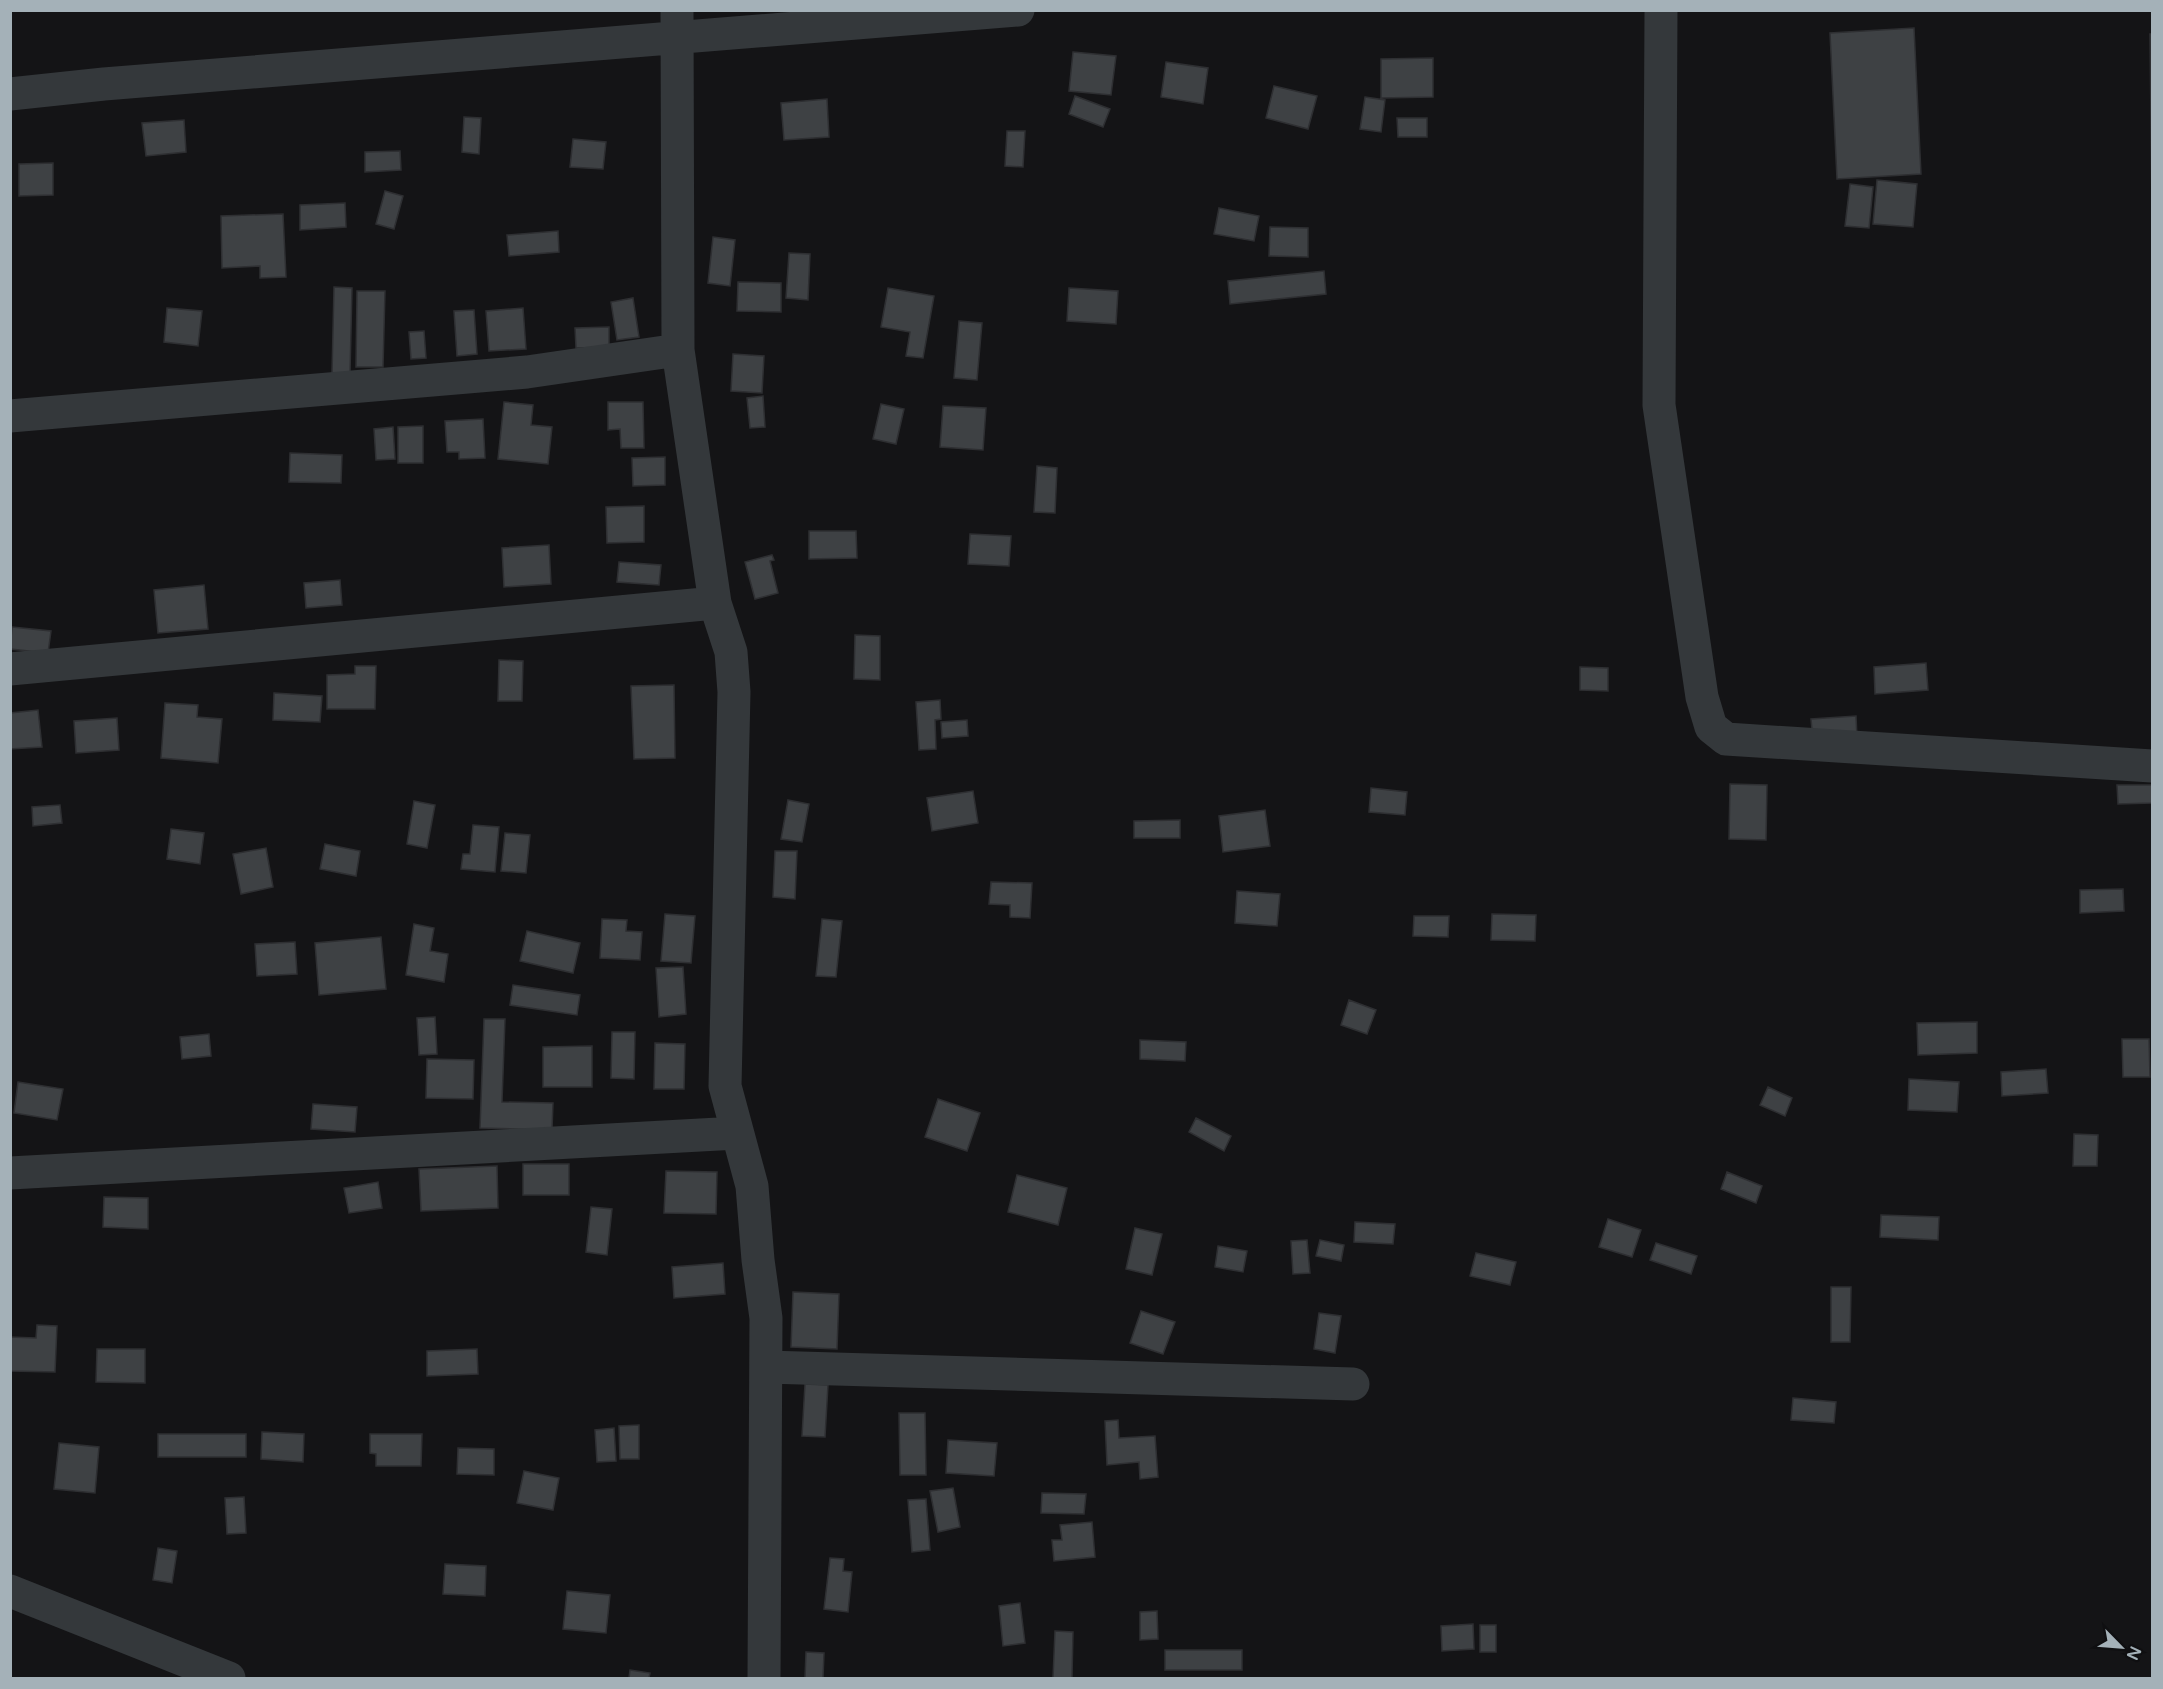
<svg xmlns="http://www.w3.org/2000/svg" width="2163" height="1689" font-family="'Varela Round',sans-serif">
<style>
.building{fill:#3e4144;stroke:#2e2f32;stroke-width:1.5}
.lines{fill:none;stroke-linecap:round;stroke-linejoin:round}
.minor{stroke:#34383b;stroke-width:33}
</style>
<rect width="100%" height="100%" fill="#141416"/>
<!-- building -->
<path class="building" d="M1914 28 1921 174 1837 179 1830 33Z
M2150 34H2152V211Z
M1073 52 1116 56 1111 95 1069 91Z
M1433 58V97L1381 98V59Z
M1166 62 1208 68 1203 104 1161 97Z
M1274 86 1317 96 1308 129 1266 118Z
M1075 96 1110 109 1103 127 1069 114Z
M1365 97 1385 100 1381 132 1360 129Z
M827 99 829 137 784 140 781 103Z
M464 117 481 118 479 154 462 152Z
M1397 118H1427V137H1398Z
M184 120 186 152 146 156 142 123Z
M1007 131H1025L1023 167 1005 166Z
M573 139 606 142 603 169 570 167Z
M400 151 401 170 365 172V152Z
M53 163V195L19 196V164Z
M1877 180 1917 184 1913 227 1873 224Z
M1850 184 1873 187 1869 228 1845 226Z
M385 191 403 196 394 229 376 224Z
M345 203 346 227 300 230V205Z
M1219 208 1259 216 1254 241 1214 234Z
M283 214 286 277 260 278V266L222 268 221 216Z
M1270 227 1308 228V257L1269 256Z
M558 231 559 252 509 256 507 235Z
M713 237 735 240 730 286 708 283Z
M789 253 810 254 808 300 786 298Z
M1324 271 1326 294 1230 304 1228 281Z
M738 282 781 283V312L737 311Z
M334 287 352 288 350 374 332 373Z
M888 288 934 296 923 358 906 356 910 332 881 327Z
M1069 288 1118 291 1116 324 1067 321Z
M357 291H385L383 367H356Z
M633 298 639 337 617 340 611 302Z
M167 308 202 311 198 346 164 342Z
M523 308 526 349 489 351 486 311Z
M474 310 477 354 457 356 454 311Z
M959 321 982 323 977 380 954 378Z
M609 327V347L576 348 575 328Z
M424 331 426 358 411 359 409 332Z
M733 354 764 356 762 393 731 391Z
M763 396 765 427 750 428 747 398Z
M504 402 533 405 531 425 552 427 548 464 498 459Z
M608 402H643L644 448H621L620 429 608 430Z
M881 404 904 409 896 444 873 439Z
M943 406 986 408 983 450 940 447Z
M483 419 485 458 459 459V452H447L445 421Z
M423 426V463H398V427Z
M393 427 395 459 376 460 374 429Z
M290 453 342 455 341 483 289 482Z
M665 457V485L633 486 632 458Z
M1037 466 1057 468 1055 513 1034 512Z
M644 506V542L607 543 606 507Z
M809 531H856L857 558 809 559Z
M970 534 1011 536 1009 566 968 564Z
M549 545 551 584 504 587 502 548Z
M772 555 774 560 770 561 778 593 755 599 745 562Z
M619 562 661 565 659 585 617 582Z
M340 580 342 605 306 608 304 583Z
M204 585 208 629 158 633 154 590Z
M12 627 51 631 48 653 10 649Z
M855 635 880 636V680L854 679Z
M499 660 523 661 522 701H498Z
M1926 663 1928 690 1875 694 1874 667Z
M355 666H376L375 709H327V675L355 674Z
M1580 667 1608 668V691L1580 690Z
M674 685 675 758 634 759 631 686Z
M274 693 322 696 320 722 273 720Z
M940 700 941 719 935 720 936 749 919 750 916 702Z
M165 703 198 705 197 717 222 719 218 763 161 758Z
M38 710 42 747 10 749V713Z
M1856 716 1857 738 1813 741 1811 719Z
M117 718 119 750 76 753 74 721Z
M967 720 968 736 942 738 941 722Z
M1730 784 1767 785 1766 840 1729 839Z
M2117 785H2152V803L2118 804Z
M1371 788 1407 792 1405 815 1369 812Z
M973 791 978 823 932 831 927 798Z
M788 800 809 804 802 842 781 839Z
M414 801 435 805 427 848 407 844Z
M60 805 62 823 33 826 32 807Z
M1265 810 1270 846 1223 852 1219 816Z
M1180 820V838H1134V821Z
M473 825 499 827 495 872 461 869 463 854H470Z
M171 829 204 833 200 864 167 859Z
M505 833 530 835 526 873 501 871Z
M325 844 360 851 356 876 320 869Z
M266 848 273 887 241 894 233 854Z
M775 851H797L795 899 773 897Z
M991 882 1032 883 1030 918 1010 917V905L989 904Z
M2123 889 2124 911 2080 913V890Z
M1237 891 1280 894 1277 926 1235 923Z
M665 914 695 916 691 963 661 961Z
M1492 914 1536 915 1535 941 1491 940Z
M1414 916H1449L1448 937 1413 936Z
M602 919 627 920 626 931 642 932 640 960 600 958Z
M822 919 842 921 836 977 816 976Z
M414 924 434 928 430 951 448 954 444 982 406 975Z
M527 931 580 943 573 973 520 961Z
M381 937 386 989 319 995 315 943Z
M295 942 297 974 257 976 255 944Z
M683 967 686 1014 659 1017 656 968Z
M513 985 580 995 577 1015 510 1005Z
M1349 1000 1376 1010 1367 1034 1341 1025Z
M435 1017 437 1054 419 1055 417 1018Z
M484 1019H505L502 1102 553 1103 552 1130 480 1128Z
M1977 1022V1053L1918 1055 1917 1023Z
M612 1032H635L634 1079 611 1078Z
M209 1034 211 1056 182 1059 180 1037Z
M2122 1039H2149L2150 1077H2123Z
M1140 1040 1186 1042 1185 1061 1140 1059Z
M655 1043 685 1044 684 1089H654Z
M592 1046V1087H543V1047Z
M427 1059 474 1060 473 1099 426 1098Z
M2046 1069 2048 1093 2002 1096 2001 1072Z
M1909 1079 1959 1082 1957 1112 1908 1110Z
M18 1082 63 1089 57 1120 14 1113Z
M1768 1087 1792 1098 1785 1116 1760 1105Z
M938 1099 980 1113 967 1151 925 1137Z
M313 1104 357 1107 355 1132 311 1129Z
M1196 1118 1231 1136 1224 1151 1189 1132Z
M2074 1134 2098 1135 2097 1166H2073Z
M523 1164H569V1195H523Z
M497 1166 498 1208 421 1211 419 1169Z
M666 1171 717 1172 716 1214 664 1213Z
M1727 1172 1762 1186 1756 1203 1721 1189Z
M1017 1175 1067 1188 1058 1225 1008 1212Z
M378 1182 382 1208 349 1213 344 1188Z
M104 1197 148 1198V1229L103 1227Z
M591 1207 612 1209 607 1255 586 1252Z
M1881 1215 1939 1217 1938 1240 1880 1237Z
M1608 1219 1641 1230 1632 1257 1599 1247Z
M1355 1222 1395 1224 1393 1244 1354 1242Z
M1135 1228 1162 1234 1152 1275 1126 1269Z
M1307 1240 1310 1273 1293 1274 1291 1241Z
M1320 1240 1344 1245 1341 1261 1316 1256Z
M1656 1243 1697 1256 1691 1274 1650 1260Z
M1218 1246 1247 1251 1243 1272 1215 1267Z
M1476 1253 1516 1262 1510 1285 1470 1276Z
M723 1263 725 1294 674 1298 672 1267Z
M1831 1287H1851L1850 1342H1831Z
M793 1292 839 1294 837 1349 791 1347Z
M1141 1311 1175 1322 1163 1354 1130 1343Z
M1319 1313 1341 1316 1335 1353 1314 1349Z
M37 1325 57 1326 55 1372 10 1371V1337L36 1338Z
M97 1349H145V1383L96 1382Z
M477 1349 478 1374 427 1376V1351Z
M805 1384 828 1385 825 1437 802 1436Z
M1793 1398 1836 1402 1834 1423 1791 1420Z
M899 1413H925L926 1475H900Z
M1118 1420 1119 1438 1155 1436 1158 1477 1140 1479 1139 1462 1107 1465 1105 1421Z
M639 1425V1459H620L619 1426Z
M614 1428 616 1461 597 1462 595 1430Z
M262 1432 304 1434 303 1462 261 1459Z
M158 1434H246V1457H158Z
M370 1434H422L421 1466H376V1454L370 1453Z
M948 1440 997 1443 994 1476 946 1473Z
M59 1443 99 1447 95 1493 54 1489Z
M458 1448 494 1449V1475L457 1474Z
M524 1471 559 1478 553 1510 517 1503Z
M953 1488 960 1527 938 1532 930 1491Z
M1042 1493 1086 1494 1084 1514 1041 1513Z
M244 1497 246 1533 227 1534 225 1498Z
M926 1499 930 1550 912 1552 908 1500Z
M1092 1522 1095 1557 1054 1561 1052 1540H1062L1060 1525Z
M158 1548 177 1551 172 1583 153 1580Z
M830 1558 844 1559 843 1571 852 1572 848 1612 824 1609Z
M445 1564 486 1566 485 1596 443 1594Z
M567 1591 610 1595 606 1633 563 1629Z
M1020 1603 1025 1643 1003 1646 999 1606Z
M1157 1611 1158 1639 1140 1640V1612Z
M1473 1624 1474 1649 1442 1651 1441 1626Z
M1480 1625H1496V1652H1480Z
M1055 1631 1073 1632 1072 1678H1053Z
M1165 1650H1242V1670H1165Z
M806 1652 824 1653 823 1678H805Z
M630 1670 650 1673 649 1678H629Z"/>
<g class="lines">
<!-- minor -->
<path class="minor" d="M677 10 678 350 715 603 731 652 734 692 725 1086 752 1186 758 1260 766 1318 764 1678
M1661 10 1659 405 1702 697 1711 727 1726 739 2152 766
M10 94 104 84 1018 10
M10 416 527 372 678 350
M10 669 715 603
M10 1173 737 1133
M766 1367 1353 1384
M10 1591 229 1678"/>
</g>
<!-- border -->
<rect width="2163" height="1689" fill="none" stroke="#a4b1b8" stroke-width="24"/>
<!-- north arrow -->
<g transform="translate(2121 1647) rotate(115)" stroke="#0f0f11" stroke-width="4.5" paint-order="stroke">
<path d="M0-4.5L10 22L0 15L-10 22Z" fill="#a4b1b8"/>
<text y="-9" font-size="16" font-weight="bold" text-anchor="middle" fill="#a4b1b8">N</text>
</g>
</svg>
